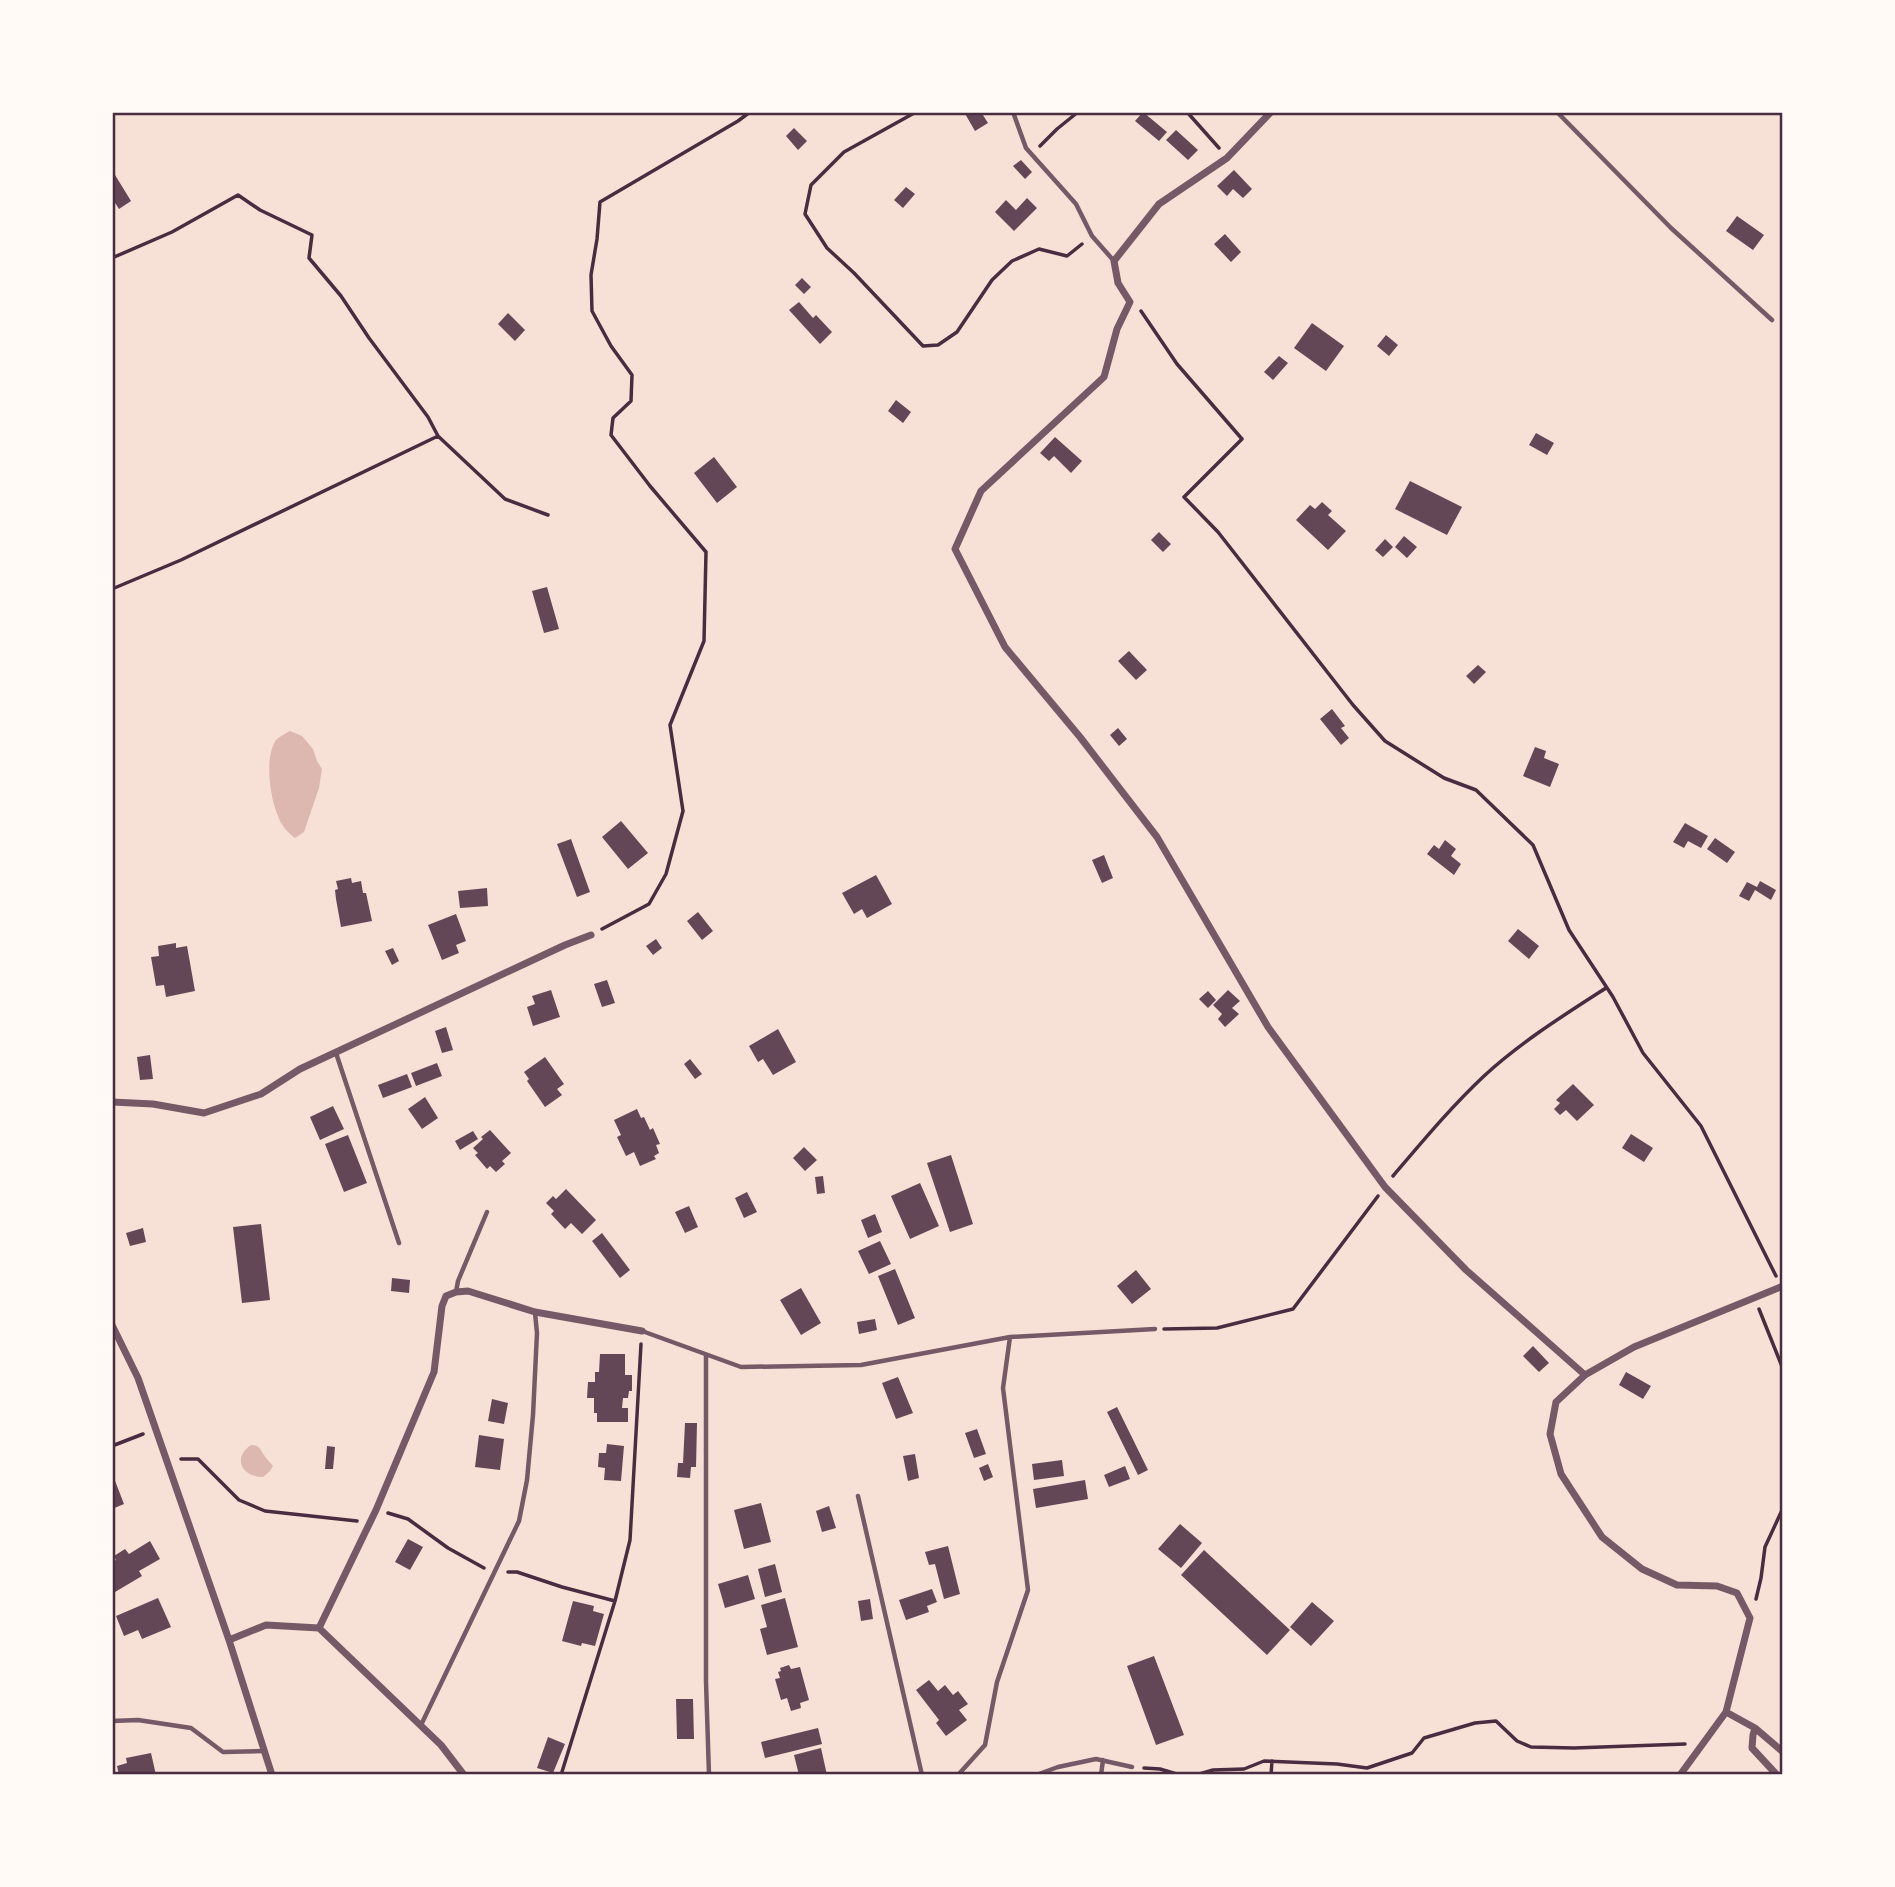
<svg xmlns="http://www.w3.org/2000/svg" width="1895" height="1887" font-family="Manrope,sans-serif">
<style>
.water{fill:#dcb8b0}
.building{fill:#644757}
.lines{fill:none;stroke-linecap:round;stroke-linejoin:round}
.path{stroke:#4a2c40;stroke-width:3.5}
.service{stroke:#755966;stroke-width:4.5}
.minor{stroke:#755966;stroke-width:7}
.neatline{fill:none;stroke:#4a2c40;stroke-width:2.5}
</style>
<rect width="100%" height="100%" fill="#f7e1d7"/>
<!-- water -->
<path class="water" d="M290 731 302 736 313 749 317 761 322 769 319 788 304 832 295 838C287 832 281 825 278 816 270 797 264 758 276 740 280 736 285 734 290 731Z
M251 1445C260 1445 259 1448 264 1455 266 1459 270 1462 273 1466L270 1471 263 1477C242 1477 232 1458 251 1445Z"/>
<!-- building -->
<path class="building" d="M964 112H981L988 123 975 131Z
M1143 112 1167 132 1159 141 1135 121Z
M794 128 807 141 798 150 786 136Z
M1176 130 1198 150 1188 160 1166 140Z
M1021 160 1032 172 1025 179 1013 166Z
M112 170 131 201 119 209 112 198Z
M1234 170 1252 189 1243 198 1233 189 1227 196 1217 186Z
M906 187 915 194 903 208 894 200Z
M1027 198 1037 208 1014 231 995 212 1006 200 1016 210Z
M1737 216 1764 235 1753 250 1726 231Z
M1225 234 1241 252 1231 262 1214 244Z
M802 278 811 287 804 294 795 285Z
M799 302 813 318 816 315 832 332 820 344 789 310Z
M508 313 525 330 515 341 498 324Z
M1312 323 1344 346 1326 371 1294 348Z
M1386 335 1398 345 1389 356 1377 346Z
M1279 356 1288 363 1273 380 1264 372Z
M896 400 911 412 903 423 888 411Z
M1536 433 1554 443 1547 455 1529 445Z
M1055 437 1082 461 1071 473 1054 456 1049 461 1040 453Z
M714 457 737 487 717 503 694 473Z
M1410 481 1462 507 1447 535 1395 509Z
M1322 502 1332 511 1328 515 1346 531 1328 550 1296 520 1310 505 1315 509Z
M1159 532 1171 544 1163 552 1151 540Z
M1404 536 1417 547 1407 558 1395 547Z
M1385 539 1393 547 1383 557 1375 550Z
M547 587 559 629 544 633 532 591Z
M1129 651 1147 670 1136 680 1118 661Z
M1478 665 1486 672 1474 684 1466 676Z
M1332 709 1345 726 1341 728 1349 738 1341 745 1320 719Z
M1118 728 1127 739 1119 746 1110 735Z
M1535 747 1546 751 1544 758 1559 764 1550 787 1523 776Z
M621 821 648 853 628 869 602 837Z
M1685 823 1708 836 1701 848 1688 841 1684 848 1673 842Z
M1715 838 1735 852 1727 863 1707 849Z
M571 839 590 892 577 897 557 844Z
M1445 840 1456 849 1451 856 1461 864 1454 875 1427 854 1434 845 1439 849Z
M1104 855 1113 878 1102 883 1092 860Z
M876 875 892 904 867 918 862 909 854 914 842 893Z
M351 878 352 883 361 881 363 893H366L372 921 341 927 336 899 335 890 338 889 336 881Z
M1760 881 1776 890 1771 900 1755 890 1749 901 1739 896 1747 882 1757 887Z
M487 888 488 906 460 908 458 891Z
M698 912 713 931 702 940 687 921Z
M456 914 466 941 456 945 459 953 442 960 428 925Z
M1518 929 1539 946 1529 959 1508 941Z
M656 939 662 948 653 955 646 946Z
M176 943V948L187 946 195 991 166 997 164 985 156 986 151 957 159 956 158 946Z
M393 948 399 961 392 965 385 951Z
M607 980 615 1003 602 1007 594 984Z
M551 990 560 1017 533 1026 527 1007 535 1004 532 996Z
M1228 990 1240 1001 1232 1008 1239 1014 1225 1027 1218 1019 1222 1014 1213 1005Z
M1208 991 1216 1000 1208 1008 1199 999Z
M446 1027 453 1050 442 1053 435 1031Z
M778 1029 796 1062 773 1075 763 1059 758 1062 749 1046Z
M150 1055 153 1079 140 1080 137 1057Z
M545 1057 564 1084 557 1089 562 1095 545 1107 527 1081 529 1079 524 1072Z
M690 1059 702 1074 695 1079 684 1064Z
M437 1063 442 1076 416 1086 411 1073Z
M407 1074 412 1087 383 1098 378 1085Z
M1573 1084 1594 1105 1577 1121 1566 1110 1560 1115 1554 1109 1560 1103 1556 1100Z
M425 1097 438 1118 422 1129 408 1109Z
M333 1106 344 1129 320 1140 310 1117Z
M637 1109 641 1118 644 1117 650 1130 653 1128 660 1144 656 1145 659 1153 654 1156 656 1159 640 1166 634 1152 626 1156 617 1137 621 1135 614 1120Z
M490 1130 511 1153 502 1161 505 1164 496 1172 490 1166 487 1169 475 1155 478 1153 473 1148 483 1139 481 1137Z
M473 1131 478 1139 460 1150 455 1141Z
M1631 1134 1653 1148 1644 1162 1622 1148Z
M348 1135 367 1183 344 1192 325 1144Z
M804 1147 817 1160 805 1171 793 1158Z
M951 1155 973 1224 950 1232 927 1163Z
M823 1176 825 1193 817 1194 815 1177Z
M920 1183 939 1226 910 1239 891 1196Z
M566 1189 596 1220 582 1234 571 1223 565 1229 551 1214 554 1211 546 1203 553 1196 556 1199Z
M747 1192 757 1212 744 1218 735 1198Z
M689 1206 698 1227 685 1233 675 1212Z
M875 1214 882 1232 868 1238 861 1220Z
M261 1224 270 1300 242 1303 233 1227Z
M143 1228 146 1242 130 1246 126 1233Z
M602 1233 630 1270 620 1278 592 1241Z
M880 1241 891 1264 869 1274 858 1251Z
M895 1269 915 1318 898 1325 878 1276Z
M1136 1270 1151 1289 1132 1304 1117 1286Z
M392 1278 410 1280 409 1293 391 1291Z
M801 1288 821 1323 801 1335 780 1300Z
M875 1319 877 1330 859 1334 857 1322Z
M1533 1346 1549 1363 1539 1372 1523 1356Z
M600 1354H625V1375H632V1391H629L628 1398H623L622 1408H628V1422H597V1413H594V1398H587L588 1382H595V1372H599Z
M1626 1372 1651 1386 1643 1399 1619 1385Z
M898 1377 913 1413 896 1419 882 1383Z
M492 1399 508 1403 504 1424 488 1421Z
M1117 1407 1148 1470 1138 1475 1107 1412Z
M685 1423H697L696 1467H691L690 1478 677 1477 678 1463H683Z
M977 1429 986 1454 974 1458 965 1433Z
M479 1435 504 1439 500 1470 475 1467Z
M607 1444 624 1446 621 1481 604 1480 605 1468 598 1467 599 1453H606Z
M327 1446 335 1447 333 1469H325Z
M915 1454 919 1478 908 1481 903 1456Z
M1062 1460 1064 1476 1034 1480 1032 1464Z
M988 1464 993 1477 984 1481 979 1468Z
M1125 1466 1130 1479 1109 1487 1104 1475Z
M112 1473 124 1504 112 1509Z
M1085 1480 1088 1499 1036 1508 1033 1489Z
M761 1503 771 1542 744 1549 734 1510Z
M829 1506 836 1528 822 1532 816 1511Z
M1180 1524 1202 1543 1181 1568 1158 1549Z
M408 1539 423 1547 410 1570 395 1562Z
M150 1541 160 1559 139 1571 142 1576 115 1592 112 1587V1562L116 1560 114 1556 125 1549 129 1554Z
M948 1546 960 1594 944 1599 935 1564 929 1565 925 1552Z
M1204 1550 1290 1630 1267 1655 1181 1575Z
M775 1564 782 1592 765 1597 758 1569Z
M748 1575 755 1599 725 1608 718 1584Z
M932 1589 937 1602 927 1606 929 1612 906 1620 899 1600Z
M158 1598 171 1627 142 1639 138 1630 124 1636 116 1616Z
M785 1598 798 1647 767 1655 760 1629 767 1627 761 1605Z
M870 1599 873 1619 861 1621 858 1601Z
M573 1601 594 1606 593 1611 604 1614 595 1646 582 1643 581 1646 562 1641Z
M1312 1602 1334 1621 1311 1646 1290 1627Z
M1154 1656 1184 1735 1156 1745 1127 1666Z
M789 1665 791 1669 800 1667 809 1700 800 1703 801 1708 791 1711 787 1698 781 1700 775 1679 780 1678 778 1672 781 1671 780 1668Z
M929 1680 938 1691 945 1685 953 1695 958 1691 968 1704 959 1710 967 1720 946 1736 936 1723 939 1720 916 1690Z
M676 1699H693L694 1739H677Z
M818 1728 822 1744 765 1758 761 1742Z
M548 1737 565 1744 553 1773 537 1768Z
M821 1748 827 1775H799L794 1755Z
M151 1753 156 1775H119L117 1766 127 1763 126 1758Z"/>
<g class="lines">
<!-- path -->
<path class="path" d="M916 112 844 152 811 185 805 214 827 248 854 273 923 346 938 345 957 332 992 280 1012 261 1039 249 1067 256 1082 244
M1187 112 1219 148
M1040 146 1057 129 1078 112
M112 258 172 232 238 195 260 210 312 235 309 258 341 296 369 338 428 417 438 436 505 499 548 515
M1141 311 1177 364 1242 439 1184 497 1218 532 1353 705 1385 741 1444 778 1476 790 1533 845 1569 930 1613 997 1643 1053 1701 1126 1776 1276
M112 589 181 560 438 436
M602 929 649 904 666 874 683 811 670 725 704 641 706 552 650 486 611 435 613 418 631 401 632 375 611 346 592 311 591 275 597 239 600 202 738 121 750 112
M1393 1176C1422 1142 1451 1107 1484 1076 1521 1042 1564 1015 1606 988
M1759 1309 1783 1369
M1164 1329 1217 1328 1293 1309 1378 1196
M112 1446 143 1434
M181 1459H198L239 1500 265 1511 357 1521
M388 1513 408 1519 448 1548 484 1568
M508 1572H517L562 1587 615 1601
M1756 1599 1761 1578 1765 1547 1783 1508
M1144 1768 1160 1769 1180 1775
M561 1775 615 1601 630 1540 641 1344
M1196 1775 1213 1770 1244 1769 1264 1761 1337 1764 1367 1768 1412 1753 1424 1738 1475 1723 1496 1721 1517 1741 1531 1747 1574 1748 1685 1744
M1271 1775 1272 1761"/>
<!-- service -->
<path class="service" d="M1013 112 1026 148 1076 204 1092 236 1114 261
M1557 112 1671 228 1772 320
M336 1053 399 1243
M456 1292 458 1281 487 1212
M642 1331 741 1367 861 1365 1010 1337 1155 1329
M706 1355V1682L709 1775
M858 1496 922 1775
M112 1721 138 1720 191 1728 223 1752 264 1751
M421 1725 519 1521 527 1480 533 1415 537 1333 535 1313
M958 1775 985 1745 997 1682 1028 1590 1003 1388 1010 1337
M1036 1775 1058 1767 1096 1759 1132 1767
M1101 1775 1103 1760"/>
<!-- minor -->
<path class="minor" d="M1271 112 1227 158 1159 204 1114 261 1118 283 1130 302 1117 329 1104 377 981 491 955 549 1005 647 1080 737 1157 837 1268 1027 1385 1187 1466 1270 1585 1375
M112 1102 153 1104 204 1113 261 1094 300 1069 565 945 591 935
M112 1325 138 1378 229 1640 272 1775
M319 1628 376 1510 434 1372 442 1306 446 1296 456 1292 468 1291 535 1312 642 1331
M229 1640 266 1625 319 1628 441 1745 464 1775
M1726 1712 1750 1618 1737 1593 1717 1586 1677 1585 1642 1569 1602 1537 1561 1474 1550 1434 1556 1402 1585 1375 1634 1347 1783 1286
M1755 1728 1753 1735 1752 1748 1777 1775
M1680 1775 1726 1712 1755 1728 1783 1752"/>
</g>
<!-- border -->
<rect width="1895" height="1887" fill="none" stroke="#fffaf5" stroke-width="228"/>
<rect x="114" y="114" width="1667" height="1659" class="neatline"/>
</svg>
